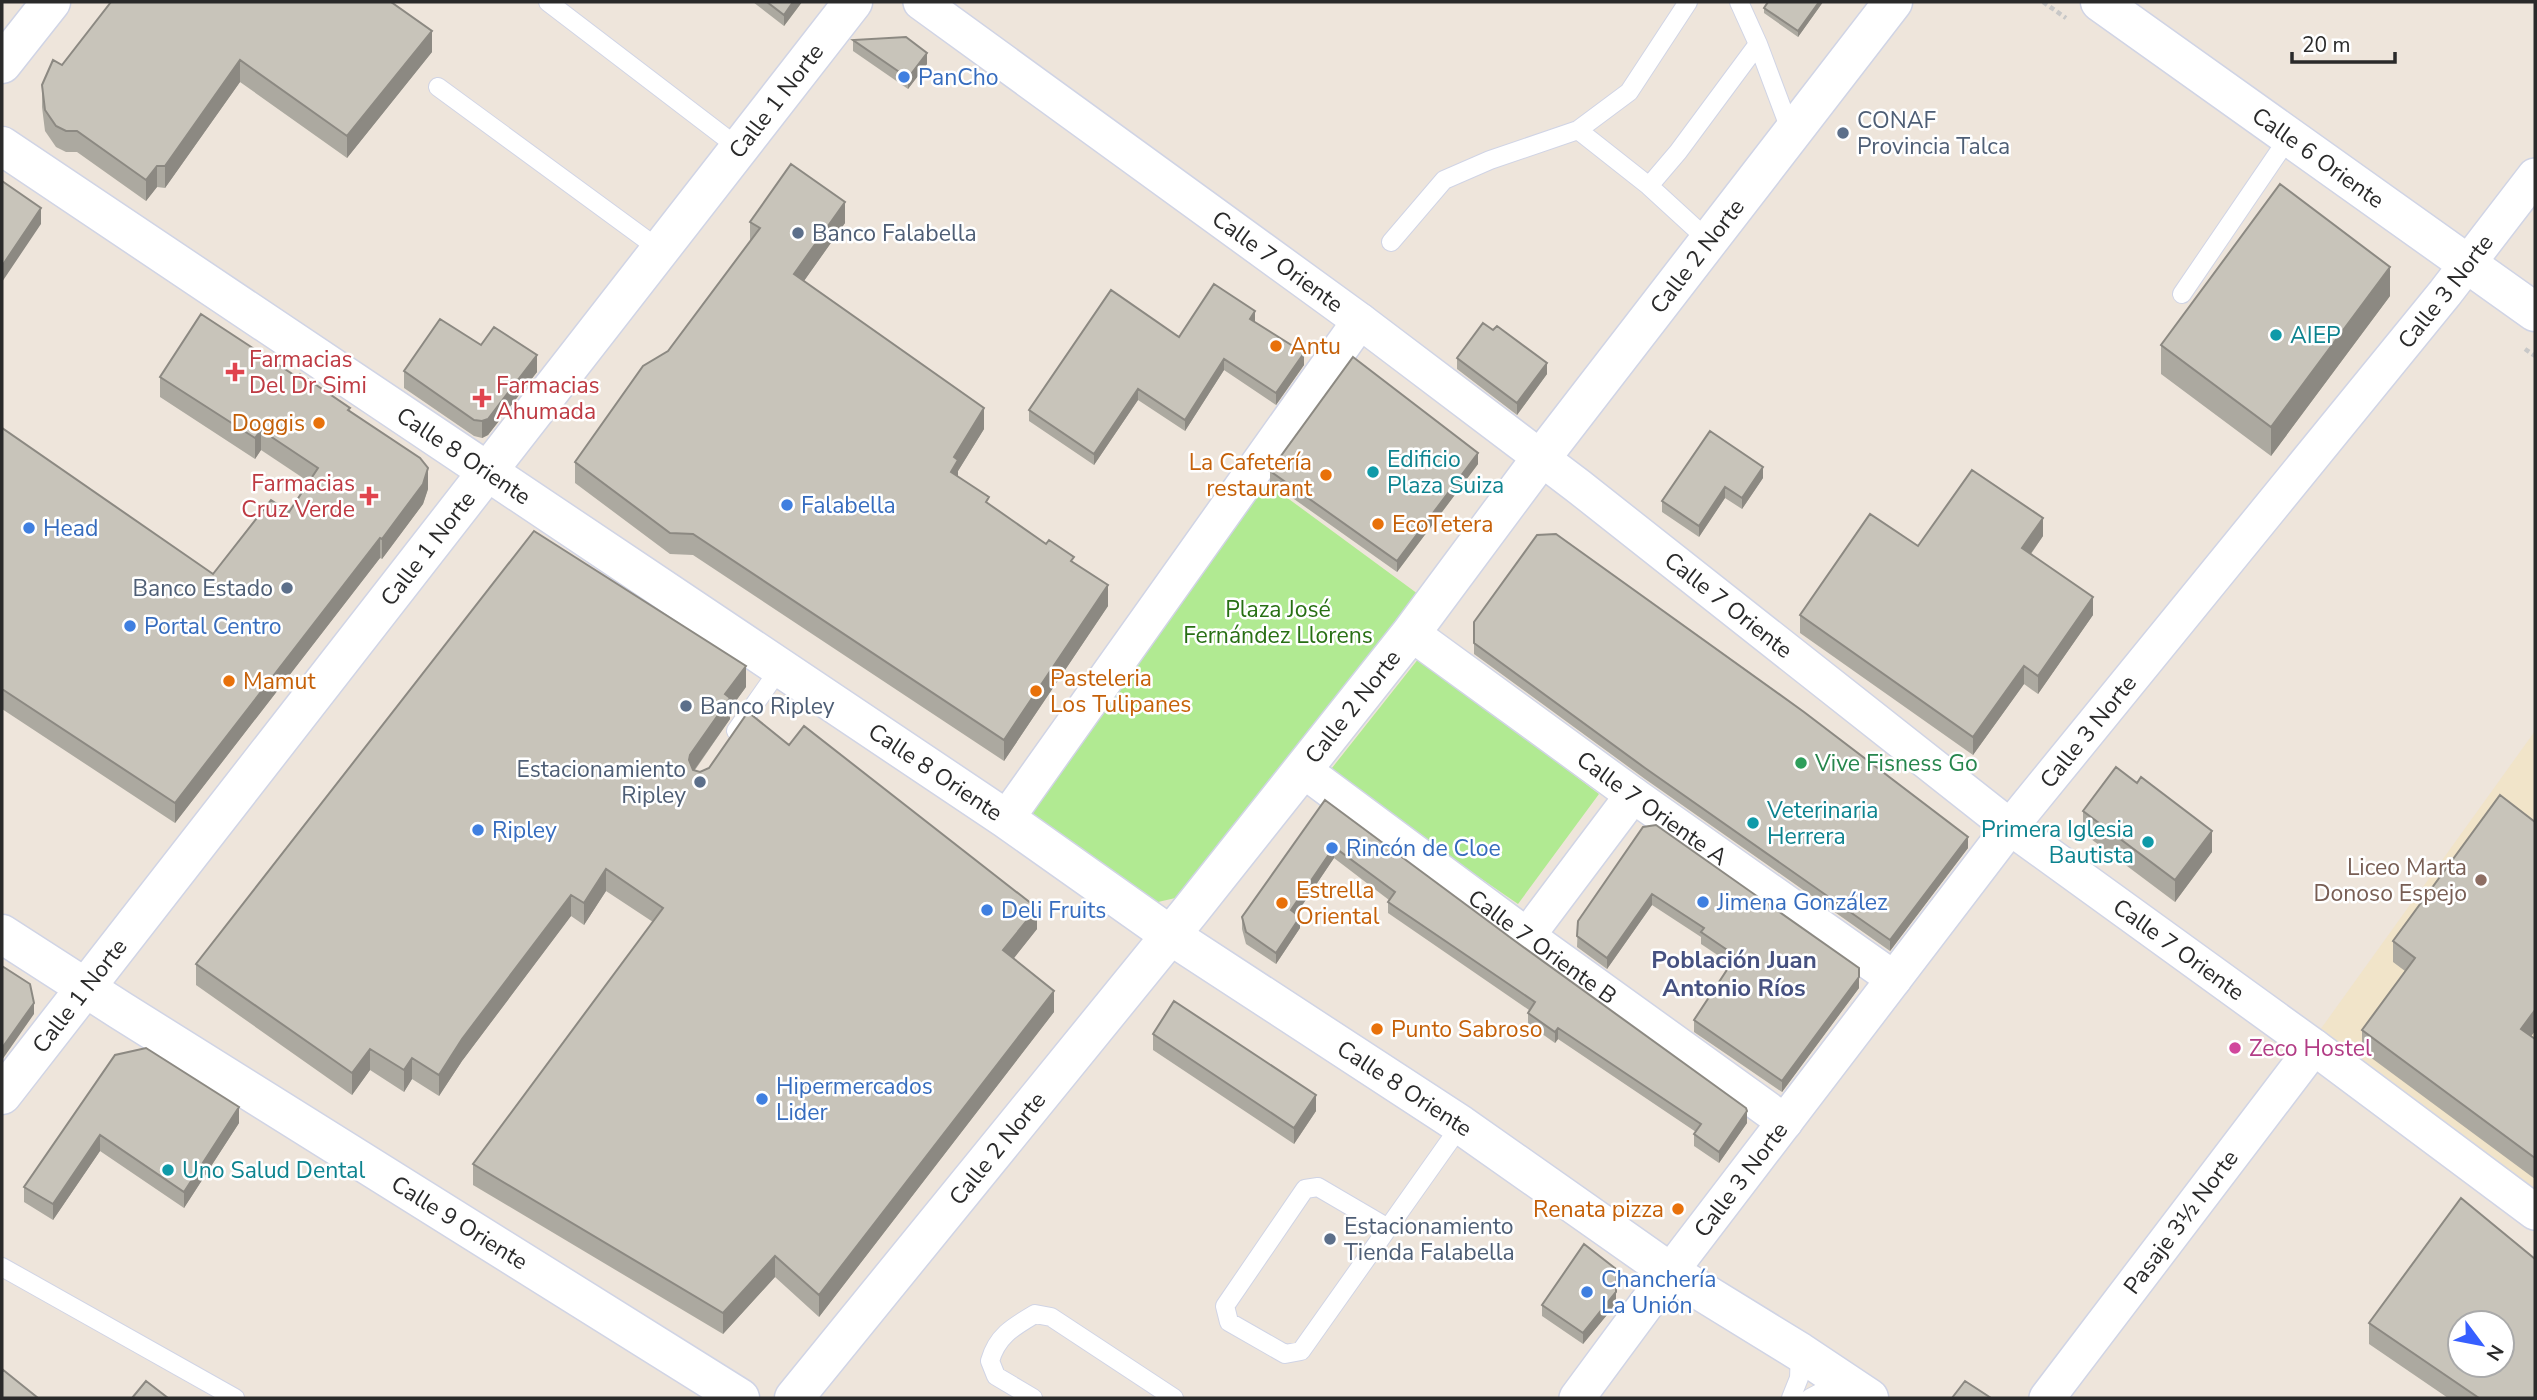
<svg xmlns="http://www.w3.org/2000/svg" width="2537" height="1400" font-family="'Nunito Sans',sans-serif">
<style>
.education{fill:#f1e4c9}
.green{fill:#b1ea92}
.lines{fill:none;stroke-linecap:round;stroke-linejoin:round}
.service-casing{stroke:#d0d4e5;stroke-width:20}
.minor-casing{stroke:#d0d4e5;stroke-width:38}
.tertiary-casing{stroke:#d0d4e5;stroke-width:41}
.secondary-casing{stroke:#d0d4e5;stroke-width:41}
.path{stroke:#c8c8c8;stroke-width:4.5;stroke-dasharray:5 3.5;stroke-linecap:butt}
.service{stroke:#fff;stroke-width:18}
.minor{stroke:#fff;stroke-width:35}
.tertiary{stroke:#fff;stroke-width:38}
.secondary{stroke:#fff;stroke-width:38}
.wall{fill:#aca9a0}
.shaded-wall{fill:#8c8982}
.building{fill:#c8c4ba;stroke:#8c8982;stroke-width:2;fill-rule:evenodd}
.shop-dot{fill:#3f7fe0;stroke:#fff;stroke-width:2.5}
.service-dot{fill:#5c6f8a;stroke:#fff;stroke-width:2.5}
.culture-dot{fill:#0f9aa8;stroke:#fff;stroke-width:2.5}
.food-dot{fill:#e8710a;stroke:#fff;stroke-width:2.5}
.health-dot{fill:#e0444e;stroke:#fff;stroke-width:2.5}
.leisure-dot{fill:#2e9e5b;stroke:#fff;stroke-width:2.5}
.education-dot{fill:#8d6e63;stroke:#fff;stroke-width:2.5}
.hotel-dot{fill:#d1479c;stroke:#fff;stroke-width:2.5}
.labels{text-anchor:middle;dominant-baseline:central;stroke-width:5;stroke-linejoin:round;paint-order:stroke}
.shop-label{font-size:23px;fill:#366cbe;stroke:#fff;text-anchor:start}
.street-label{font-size:23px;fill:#2a2a2a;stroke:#fff}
.service-label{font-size:23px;fill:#4e5e75;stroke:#fff;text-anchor:start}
.culture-label{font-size:23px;fill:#0d838f;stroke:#fff;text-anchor:start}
.food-label{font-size:23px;fill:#c56008;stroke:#fff;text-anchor:start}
.health-label{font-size:23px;fill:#be3a42;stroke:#fff;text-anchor:start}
.park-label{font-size:23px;fill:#276f13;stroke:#fff}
.leisure-label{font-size:23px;fill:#27864d;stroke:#fff;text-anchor:start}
.education-label{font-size:23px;fill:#785e54;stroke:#fff;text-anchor:end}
.hotel-label{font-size:23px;fill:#b23c85;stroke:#fff;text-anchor:start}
.neighbourhood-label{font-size:24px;font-weight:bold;fill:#465180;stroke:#fff}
</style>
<rect width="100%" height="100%" fill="#eee5db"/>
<!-- education -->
<path class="education" d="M2535 731V1191L2320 1030Z"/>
<!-- green -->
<path class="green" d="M1263 480 1418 594 1184 896 1158 902 1026 820Z
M1419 658 1599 794 1518 904 1328 773Z"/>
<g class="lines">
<defs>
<path id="service" d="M548 2 739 148
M1739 2 1758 44 1791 132
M438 87 659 249
M1578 130 1649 186 1678 152 1758 44
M1649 186 1708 240
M1391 242 1444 180 1490 160 1578 130 1629 92 1688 2
M2182 294 2289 137
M736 731 780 668
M1388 1228 1318 1187 1305 1189 1225 1306 1229 1322 1285 1354 1301 1351 1461 1125
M2 1267 235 1398
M1033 1398 996 1376 990 1361C997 1336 1013 1327 1035 1314L1051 1317 1174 1398
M1791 1398 1799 1378 1800 1352
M1810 1398 1827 1389 1845 1384"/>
<g id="minor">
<path id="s1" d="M921 2 1360 321 1578 486 2010 827 2314 1047 2535 1212"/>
<path id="s2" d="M1411 633 1633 795 1894 979"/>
<path id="s3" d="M1302 769 1527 936 1785 1122"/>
<path d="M1006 819 1360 321"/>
<path d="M1527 936 1633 795"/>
<path id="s4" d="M1577 1398 1670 1272 2010 827 2445 293 2535 176"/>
<path d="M2047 1398 2314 1047"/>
</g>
<g id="tertiary">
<path id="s5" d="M2 146 1006 819 1170 935 1461 1125 1670 1272 1800 1352 1869 1398"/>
<path id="s6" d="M2 934 120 1010 740 1398"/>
<path id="s7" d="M794 1398 1191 910 1411 633 1541 458 1893 2"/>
</g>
<g id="secondary">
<path id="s8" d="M2100 2 2535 312"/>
<path d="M2 64 51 2"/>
<path id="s9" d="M2 1095 853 2"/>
</g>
</defs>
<!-- service casing -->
<use href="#service" class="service-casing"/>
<!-- minor casing -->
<use href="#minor" class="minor-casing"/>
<!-- tertiary casing -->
<use href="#tertiary" class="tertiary-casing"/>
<!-- secondary casing -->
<use href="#secondary" class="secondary-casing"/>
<!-- path -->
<path class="path" d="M2043 2 2066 18
M2525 349 2535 356"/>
<!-- service -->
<use href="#service" class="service"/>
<!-- minor -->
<use href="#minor" class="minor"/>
<!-- tertiary -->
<use href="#tertiary" class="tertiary"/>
<!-- secondary -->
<use href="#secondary" class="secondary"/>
</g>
<!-- wall -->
<path class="wall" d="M753 2H802L784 26Z
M1823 2 1798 37 1764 13V8Z
M853 40 927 64 908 89 853 51Z
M432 52 347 158 240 82 165 188 157 187 146 201 77 152H66L56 147 45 131 42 107V85L62 65Z
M750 222 845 223 804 281 984 429 958 471V477L989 505 1108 606 1004 761 693 555 670 554 575 483V462L668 351 750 241Z
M2390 296 2271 456 2161 374V345Z
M1255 322 1304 365 1276 405 1224 370 1185 431 1138 400 1094 465 1029 421V410L1179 337Z
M1493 330 1547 374 1517 415 1457 369V358Z
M481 345 537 372 488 435 482 438 474 436 404 388V371Z
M160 377 350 412 428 489 423 504 382 559 380 558 175 823 2 709V428L213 574 289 512 309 482 261 450 255 459 160 397Z
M1478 464 1397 572 1270 482V471Z
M1763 478 1742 509 1725 498 1699 537 1662 512V501Z
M2043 536 2031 554 2093 615 2038 694 2024 684 1973 755 1800 633V615L1918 546Z
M1474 622 1968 848 1890 951 1645 779 1474 654Z
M746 687 730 709V719L695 770 700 772 789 745 1037 929 1013 959 1054 1012 819 1317 775 1277 723 1334 473 1185V1164L653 922 606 891 584 925 571 916 462 1061 439 1096 412 1079 404 1092 370 1070 352 1095 196 985V964Z
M1325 800 1747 1123 1719 1163 1694 1146V1134L1696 1132 1558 1039 1555 1043 1528 1024V1013L1529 1010 1388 913V902L1389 900 1334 858 1296 914 1300 928 1276 964 1246 944 1242 929V917Z
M2083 811 2212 852 2175 902 2083 833Z
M1643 827 1859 988 1782 1092 1694 1032V1020L1731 964 1701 944V937L1652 905 1607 969 1577 947 1578 921Z
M2393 941 2535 1031 2531 1036 2535 1040V1179L2362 1051V1030L2405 971 2393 962Z
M1153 1034 1316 1111 1294 1144 1153 1050Z
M115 1055 239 1123 184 1208 100 1151 53 1220 24 1202V1187Z
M1616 1304 1583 1344 1542 1316V1305Z
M2369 1323 2535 1398H2448L2369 1344Z"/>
<!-- shaded-wall -->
<path class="shaded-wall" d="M793 2H802L784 26V15Z
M1819 2H1823L1798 37V31Z
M432 31V52L347 158V136Z
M927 53V64L908 89V78Z
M240 60V82L165 188V166Z
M157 166V187L146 201V180Z
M845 202V223L794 295V274Z
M41 208V224L2 282V266Z
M2390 267V296L2271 456V427Z
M1255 311V322L1250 319Z
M1304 353V365L1276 405V393Z
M537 355V372L488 435 482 438V421Z
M1224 359V370L1185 431V420Z
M1547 363V374L1517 415V403Z
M1138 389V400L1094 465V454Z
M984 408V429L958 471V481L951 472 954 457Z
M261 430V450L255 459V438Z
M1478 453V464L1397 572V561Z
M1763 467V478L1742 509V498Z
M428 468V489L423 504 382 559V539Z
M1725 487V498L1699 537V526Z
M2043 518V536L2022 566V548Z
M380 538V558L175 823V803Z
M1108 585V606L1004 761V740Z
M2093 597V615L2038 694V676Z
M746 666V687L730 709V719L690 776 689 760 690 755 725 694Z
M2024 666V684L1973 755V737Z
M2212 831V852L2175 902V880Z
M1968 837V848L1890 951V940Z
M1334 847V858L1291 922V910Z
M606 869V891L584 925V903Z
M1652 894V905L1607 969V958Z
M571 895V916L462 1061 439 1096V1075L462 1039Z
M1037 908V929L1003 972V950Z
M1300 917V928L1276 964V953Z
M1859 968V988L1782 1092V1081Z
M1054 991V1012L819 1317V1295Z
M34 1003V1014L2 1060V1048Z
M2535 1010V1031L2521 1050V1029Z
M1558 1028V1039L1555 1043V1032Z
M370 1049V1070L352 1095V1073Z
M412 1058V1079L404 1092V1070Z
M1316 1095V1111L1294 1144V1128Z
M239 1107V1123L184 1208V1192Z
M1747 1111V1123L1719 1163V1152Z
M100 1135V1151L53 1220V1204Z
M775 1256V1277L723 1334V1313Z
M1616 1269V1304L1583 1344V1333Z"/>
<!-- building -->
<path class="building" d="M111 2H391L432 31 347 136 240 60 165 166H157L146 180 77 131H66L56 126 45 110 42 85 53 60 62 65Z
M767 2H793L784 15Z
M1768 2H1819L1798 31 1764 8Z
M906 37 927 53 908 78 853 40Z
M791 164 845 202 794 274 984 408 954 457 958 460 951 472 989 497 986 502 1046 544 1049 540 1074 557 1071 561 1108 585 1004 740 693 534 670 533 575 462 643 366 668 351 760 228 750 222Z
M2 181 41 208 2 266Z
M2280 184 2390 267 2271 427 2161 345Z
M1214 284 1255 311 1250 319 1304 353 1276 393 1224 359 1185 420 1138 389 1094 454 1029 410 1111 290 1179 337Z
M201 314 297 377 300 374 350 408 348 410 420 458 428 468 423 484 382 539 380 538 175 803 2 689V428L213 574 271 500 289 512 318 468 261 430 255 438 160 377Z
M440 319 481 345 494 327 537 355 488 419 482 421 474 420 404 371Z
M1483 323 1493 330 1497 326 1547 363 1517 403 1457 358Z
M1353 357 1478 453 1397 561 1270 471Z
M1710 431 1763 467 1742 498 1725 487 1699 526 1662 501Z
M1972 470 2043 518 2022 548 2093 597 2038 676 2024 666 1973 737 1800 615 1870 514 1918 546Z
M534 531 746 666 725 694 730 698 690 755 689 760 693 770 700 772 709 768 748 712 789 745 804 726 1037 908 1003 950 1054 991 819 1295 775 1256 723 1313 473 1164 663 908 606 869 584 903 571 895 462 1039 439 1075 412 1058 404 1070 370 1049 352 1073 196 964Z
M1556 534 1804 712 1968 837 1890 940 1645 768 1474 643V622L1537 535Z
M2116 767 2137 783 2141 777 2212 831 2175 880 2083 811Z
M2500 795 2535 822V1010L2521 1029 2535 1039V1158L2362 1030 2415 958 2393 941Z
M1325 800 1515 941 1746 1108 1747 1111 1719 1152 1694 1134 1701 1124 1558 1028 1555 1032 1528 1013 1535 1002 1388 902 1395 892 1334 847 1291 910 1300 917 1276 953 1246 932 1242 917Z
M1656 825 1859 968V977L1782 1081 1694 1020 1736 956 1701 932 1704 928 1652 894 1607 958 1577 936 1578 921 1643 827Z
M2 966 30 984 34 1003 2 1048Z
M1174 1001 1316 1095 1294 1128 1153 1034Z
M146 1048 239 1107 184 1192 100 1135 53 1204 24 1187 115 1055Z
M2461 1198 2535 1259V1398H2479L2369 1323ZM2460 1323H2502V1365H2460Z
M1584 1244 1616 1269V1292L1583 1333 1542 1305Z
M2 1369 38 1398H2Z
M146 1381 168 1398H132Z
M1965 1381 1991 1398H1952Z"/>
<!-- markers -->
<g class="shop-dot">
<circle cx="904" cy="77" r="7"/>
<circle cx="787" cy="505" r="7"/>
<circle cx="29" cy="528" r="7"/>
<circle cx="130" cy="626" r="7"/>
<circle cx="478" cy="830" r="7"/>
<circle cx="1332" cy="848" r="7"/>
<circle cx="1703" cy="902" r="7"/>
<circle cx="987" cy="910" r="7"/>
<circle cx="762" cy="1099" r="7"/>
<circle cx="1587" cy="1292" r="7"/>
</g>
<g class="service-dot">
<circle cx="1843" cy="133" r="7"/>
<circle cx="798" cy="233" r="7"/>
<circle cx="287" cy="588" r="7"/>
<circle cx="686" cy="706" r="7"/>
<circle cx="700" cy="782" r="7"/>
<circle cx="1330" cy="1239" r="7"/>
</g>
<g class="culture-dot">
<circle cx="2276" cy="335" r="7"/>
<circle cx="1373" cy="472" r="7"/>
<circle cx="1753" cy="823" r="7"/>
<circle cx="2148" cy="842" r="7"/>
<circle cx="168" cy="1170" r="7"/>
</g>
<g class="food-dot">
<circle cx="1276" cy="346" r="7"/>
<circle cx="319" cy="423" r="7"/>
<circle cx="1326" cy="475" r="7"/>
<circle cx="1378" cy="524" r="7"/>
<circle cx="229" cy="681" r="7"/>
<circle cx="1036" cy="691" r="7"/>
<circle cx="1282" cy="903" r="7"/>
<circle cx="1377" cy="1029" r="7"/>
<circle cx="1678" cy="1209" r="7"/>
</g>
<g class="health-dot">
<path d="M231.5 361.5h7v7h7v7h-7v7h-7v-7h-7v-7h7z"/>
<path d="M478.5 387.5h7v7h7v7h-7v7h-7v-7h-7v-7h7z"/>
<path d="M365.5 485.5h7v7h7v7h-7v7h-7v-7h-7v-7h7z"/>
</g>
<circle class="leisure-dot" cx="1801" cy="763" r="7"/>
<circle class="education-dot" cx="2481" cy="880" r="7"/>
<circle class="hotel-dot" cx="2235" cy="1048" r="7"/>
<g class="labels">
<!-- shop labels -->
<g class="shop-label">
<text x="918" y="77">PanCho</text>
<text x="801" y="505">Falabella</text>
<text x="43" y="528">Head</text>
<text x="144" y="626">Portal Centro</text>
<text x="492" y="830">Ripley</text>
<text x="1346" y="848">Rincón de Cloe</text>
<text x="1717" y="902">Jimena González</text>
<text x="1001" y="910">Deli Fruits</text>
<text x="776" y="1086">Hipermercados<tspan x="776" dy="26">Lider</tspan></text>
<text x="1601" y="1279">Chanchería<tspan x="1601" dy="26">La Unión</tspan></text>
</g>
<!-- street labels -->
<g class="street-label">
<text stroke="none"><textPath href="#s9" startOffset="1260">Calle 1 Norte</textPath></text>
<text stroke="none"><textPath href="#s8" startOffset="268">Calle 6 Oriente</textPath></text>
<text stroke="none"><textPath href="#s7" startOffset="1456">Calle 2 Norte</textPath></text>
<text stroke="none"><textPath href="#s1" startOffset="441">Calle 7 Oriente</textPath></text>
<text stroke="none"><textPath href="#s4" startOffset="1407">Calle 3 Norte</textPath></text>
<text stroke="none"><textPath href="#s5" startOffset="556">Calle 8 Oriente</textPath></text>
<text stroke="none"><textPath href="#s9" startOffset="693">Calle 1 Norte</textPath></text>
<text stroke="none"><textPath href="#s1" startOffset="1008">Calle 7 Oriente</textPath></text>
<text stroke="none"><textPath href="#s7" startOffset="889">Calle 2 Norte</textPath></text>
<text stroke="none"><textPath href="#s4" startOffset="840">Calle 3 Norte</textPath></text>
<text stroke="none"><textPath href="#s5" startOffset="1124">Calle 8 Oriente</textPath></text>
<text stroke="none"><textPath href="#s2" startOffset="298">Calle 7 Oriente A</textPath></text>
<text stroke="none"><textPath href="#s3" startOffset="299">Calle 7 Oriente B</textPath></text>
<text stroke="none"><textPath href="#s1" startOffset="1575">Calle 7 Oriente</textPath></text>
<text stroke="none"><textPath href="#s9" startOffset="126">Calle 1 Norte</textPath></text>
<text stroke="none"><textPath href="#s5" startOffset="1690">Calle 8 Oriente</textPath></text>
<text stroke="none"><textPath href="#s7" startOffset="322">Calle 2 Norte</textPath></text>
<text stroke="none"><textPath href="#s4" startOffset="273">Calle 3 Norte</textPath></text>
<text stroke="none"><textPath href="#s6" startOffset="541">Calle 9 Oriente</textPath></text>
<text transform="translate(2181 1222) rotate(-53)">Pasaje 3½ Norte</text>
</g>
<!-- service labels -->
<g class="service-label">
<text x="1857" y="120">CONAF<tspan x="1857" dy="26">Provincia Talca</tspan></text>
<text x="812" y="233">Banco Falabella</text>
<text x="273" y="588" text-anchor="end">Banco Estado</text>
<text x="700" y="706">Banco Ripley</text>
<text x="686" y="769" text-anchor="end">Estacionamiento<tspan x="686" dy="26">Ripley</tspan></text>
<text x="1344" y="1226">Estacionamiento<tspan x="1344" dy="26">Tienda Falabella</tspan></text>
</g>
<!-- culture labels -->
<g class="culture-label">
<text x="2290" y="335">AIEP</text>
<text x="1387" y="459">Edificio<tspan x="1387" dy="26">Plaza Suiza</tspan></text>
<text x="1767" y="810">Veterinaria<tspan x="1767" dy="26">Herrera</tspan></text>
<text x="2134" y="829" text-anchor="end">Primera Iglesia<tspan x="2134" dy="26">Bautista</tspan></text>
<text x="182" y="1170">Uno Salud Dental</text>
</g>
<!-- food labels -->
<g class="food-label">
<text x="1290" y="346">Antu</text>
<text x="305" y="423" text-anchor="end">Doggis</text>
<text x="1312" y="462" text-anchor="end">La Cafetería<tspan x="1312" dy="26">restaurant</tspan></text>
<text x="1392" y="524">EcoTetera</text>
<text x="1050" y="678">Pasteleria<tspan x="1050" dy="26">Los Tulipanes</tspan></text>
<text x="243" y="681">Mamut</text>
<text x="1296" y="890">Estrella<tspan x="1296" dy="26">Oriental</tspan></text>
<text x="1391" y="1029">Punto Sabroso</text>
<text x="1664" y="1209" text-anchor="end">Renata pizza</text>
</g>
<!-- health labels -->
<g class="health-label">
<text x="249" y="359">Farmacias<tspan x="249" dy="26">Del Dr Simi</tspan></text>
<text x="496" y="385">Farmacias<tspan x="496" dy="26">Ahumada</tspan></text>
<text x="355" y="483" text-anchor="end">Farmacias<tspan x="355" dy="26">Cruz Verde</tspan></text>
</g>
<!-- park labels -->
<g class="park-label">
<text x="1278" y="609">Plaza José<tspan x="1278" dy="26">Fernández Llorens</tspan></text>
</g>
<!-- leisure labels -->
<g class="leisure-label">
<text x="1815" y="763">Vive Fisness Go</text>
</g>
<!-- education labels -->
<g class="education-label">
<text x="2467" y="867">Liceo Marta<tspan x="2467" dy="26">Donoso Espejo</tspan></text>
</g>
<!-- hotel labels -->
<g class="hotel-label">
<text x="2249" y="1048">Zeco Hostel</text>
</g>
<!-- neighbourhood labels -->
<g class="neighbourhood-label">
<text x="1734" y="960">Población Juan<tspan x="1734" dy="28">Antonio Ríos</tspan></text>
</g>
</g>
<!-- border -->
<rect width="2537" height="1400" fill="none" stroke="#2a2a2a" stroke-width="7"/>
<!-- north arrow -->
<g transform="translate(2481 1344) rotate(122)"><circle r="33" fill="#ffffff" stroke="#aaaaaa" stroke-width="2"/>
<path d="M0-5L12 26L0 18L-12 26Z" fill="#375fff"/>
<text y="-10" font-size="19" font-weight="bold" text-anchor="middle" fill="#2a2a2a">N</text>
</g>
<!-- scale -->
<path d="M2292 52v10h103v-10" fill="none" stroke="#2a2a2a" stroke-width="3.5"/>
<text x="2302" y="52" font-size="21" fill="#2a2a2a" stroke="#ffffff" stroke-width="5" paint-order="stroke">20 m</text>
</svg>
